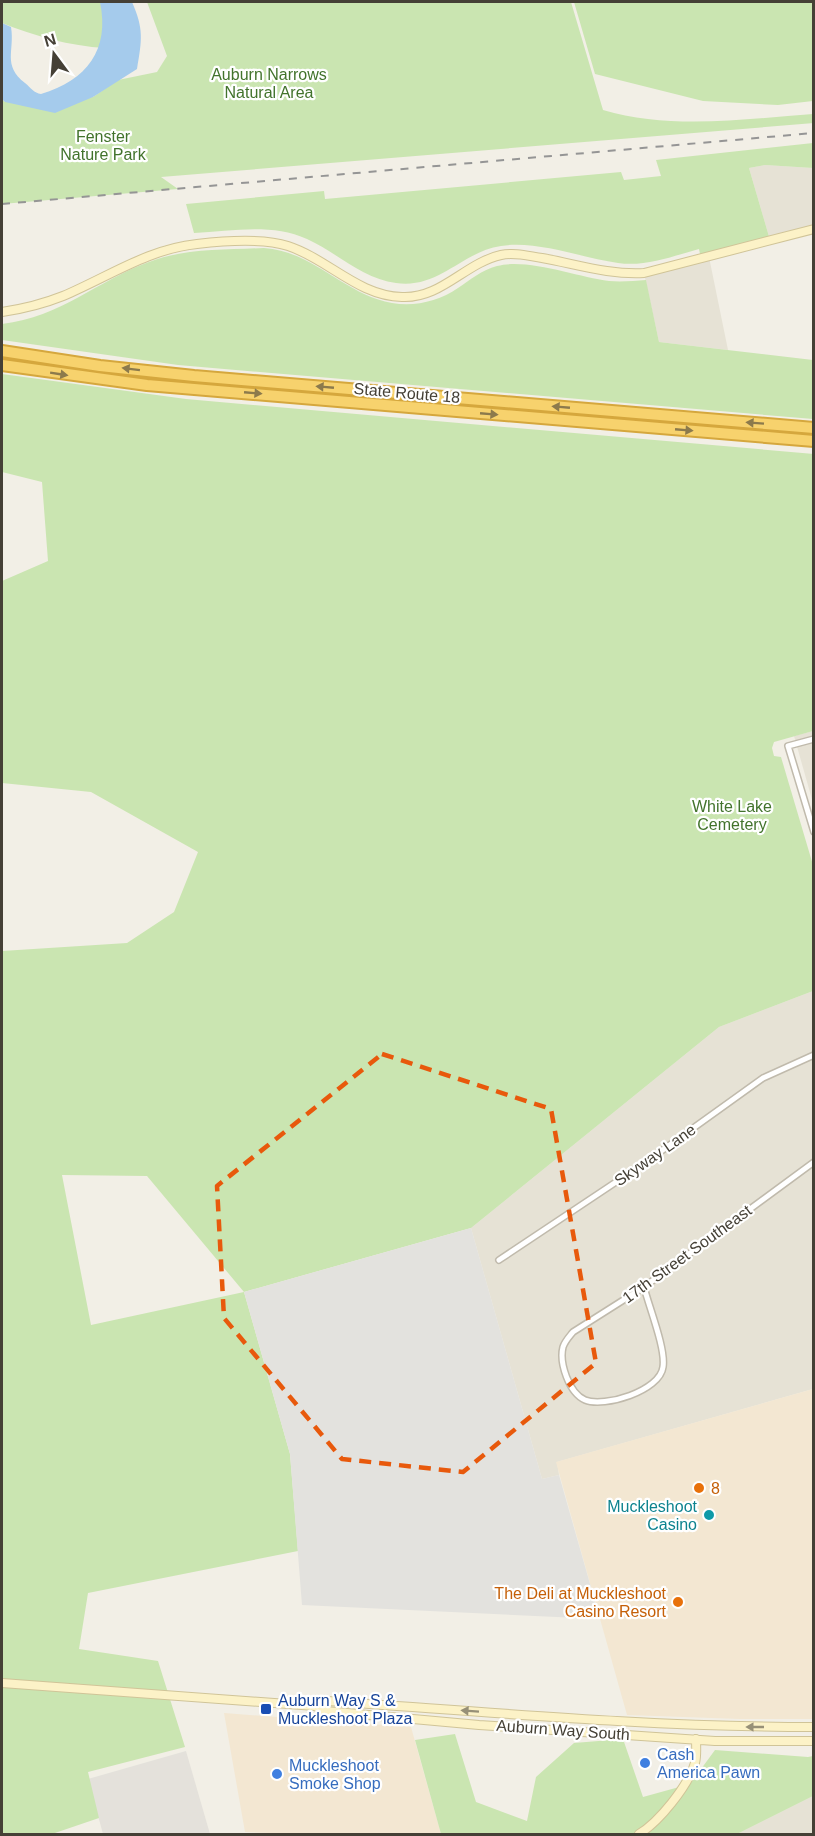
<svg xmlns="http://www.w3.org/2000/svg" width="815" height="1836" font-family="Helvetica,sans-serif">
<style>
.residential{fill:#e6e2d5}
.commercial{fill:#f3e7d2}
.industrial{fill:#e4e1db}
.green{fill:#cae5b1;fill-rule:evenodd}
.parking{fill:#e3e2de}
.water{fill:#a5cbec}
.lines{fill:none;stroke-linecap:round;stroke-linejoin:round}
.street-casing{stroke:#c0baac;stroke-width:8}
.secondary-casing{stroke:#d0c498;stroke-width:10}
.highway-casing{stroke:#d5a73d;stroke-width:14}
.street{stroke:#fff;stroke-width:5}
.secondary{stroke:#fcf2c7;stroke-width:8}
.highway{stroke:#f7d26d;stroke-width:10}
.rail{stroke:#959595;stroke-width:2;stroke-dasharray:8 8;stroke-linecap:butt}
.oneway{fill:#8c7a4c}
.oneway2{fill:#979077}
.marked{fill:none;stroke:#e8590c;stroke-width:4.5;stroke-dasharray:12 8;stroke-linejoin:round}
.food-dot{fill:#e8710a;stroke:#fff;stroke-width:2}
.culture-dot{fill:#0f9aa8;stroke:#fff;stroke-width:2}
.transit-dot{fill:#1a4fb4;stroke:#fff;stroke-width:2}
.shop-dot{fill:#3f7fe0;stroke:#fff;stroke-width:2}
.labels{text-anchor:middle;dominant-baseline:central;stroke-width:4.5;stroke-linejoin:round;paint-order:stroke}
.park-label{font-size:16px;fill:#42732c;stroke:#fff}
.street-label{font-size:16px;fill:#454036;stroke:#fff}
.food-label{font-size:16px;fill:#c56008;stroke:#fff;text-anchor:start}
.culture-label{font-size:16px;fill:#0d838f;stroke:#fff;text-anchor:end}
.transit-label{font-size:16px;fill:#164399;stroke:#fff;text-anchor:start}
.shop-label{font-size:16px;fill:#366cbe;stroke:#fff;text-anchor:start}
</style>
<rect width="100%" height="100%" fill="#f2efe6"/>
<!-- residential -->
<path class="residential" d="M765 165 813 168V229L770 240 749 168Z
M709 257 728 350 659 342 644 273Z
M813 731V803L794 736Z
M813 991V1389L557 1462 559 1475 542 1479 471 1228 719 1027Z
M813 1796V1834H737Z"/>
<!-- commercial -->
<path class="commercial" d="M813 1389V1719H740L627 1715 556 1462Z
M224 1713 411 1727 441 1834H270L269 1833 245 1832Z"/>
<!-- industrial -->
<path class="industrial" d="M186 1751 210 1834H103L88 1779Z"/>
<!-- green -->
<path class="green" d="M2 2H112L105 48C70 46 34 36 2 23Z
M147 2H571L603 110C670 130 745 119 813 114L814 123 161 177 178 189 2 204V99L5 102 93 97 118 80 157 72 167 56Z
M574 2H813V101L778 105 703 101 595 74Z
M813 143V168L765 165 749 168 770 240 701 259 699 249C673 256 646 267 618 263 583 258 536 240 501 246 461 252 440 289 396 283 363 279 336 252 307 239 272 223 232 231 194 233L186 204 324 191 325 199 621 172 624 180 661 176 656 160Z
M264 248C313 251 345 295 392 303 415 307 439 301 458 288 470 280 482 270 497 266 528 258 577 277 609 281 621 282 634 281 646 280L659 342 813 360V419L178 365 2 340V324C62 317 96 281 149 262 185 248 226 250 264 248Z
M2 374 186 399 814 454 813 731 774 742 772 748 774 756 781 757 813 865V991L719 1027 471 1228 244 1292 290 1454 298 1551 88 1593 79 1649 158 1661 185 1747 88 1772 99 1818 52 1834H2V951L127 943 174 912 198 852 91 792 2 783V581L48 561 42 482 2 472ZM62 1175 147 1176 244 1292 91 1325Z
M455 1734 476 1802 527 1821 536 1777 574 1743 623 1739 643 1797 690 1784 715 1750 808 1757 813 1756V1796L737 1834H441L415 1740Z"/>
<!-- parking -->
<path class="parking" d="M471 1228 542 1479 559 1475 600 1619 302 1605 290 1454 244 1292Z"/>
<!-- water -->
<path class="water" d="M100 2H132C144 29 142 40 137 69L93 97 55 113 5 102 2 99V23L11 27C15 51 2 65 25 83 31 88 34 93 41 94 87 80 110 50 100 2Z"/>
<g class="lines">
<defs>
<path id="street" d="M814 739 788 746 814 832
M499 1260 646 1162 763 1078 814 1055
M644 1287C649 1307 666 1349 663 1367 660 1391 604 1408 585 1400 569 1393 559 1363 563 1347 565 1341 569 1337 573 1332L644 1287 814 1162"/>
<path id="secondary" d="M2 312C22 309 43 304 63 296 108 277 148 249 197 244 223 241 263 238 288 246 328 259 358 296 402 297 441 299 465 263 501 255 515 252 528 256 542 258 576 264 609 275 644 273L814 229
M2 1683 315 1706 325 1711 479 1725 715 1741H814
M315 1706 327 1701C489 1712 651 1727 814 1727
M639 1834C659 1822 688 1786 695 1763 697 1755 696 1747 696 1739"/>
<path id="highway" d="M2 351 100 366 194 376 814 428
M2 365 147 385 814 441"/>
</defs>
<!-- street casing -->
<use href="#street" class="street-casing"/>
<!-- secondary casing -->
<use href="#secondary" class="secondary-casing"/>
<!-- highway casing -->
<use href="#highway" class="highway-casing"/>
<!-- street -->
<use href="#street" class="street"/>
<!-- secondary -->
<use href="#secondary" class="secondary"/>
<!-- highway -->
<use href="#highway" class="highway"/>
<!-- rail -->
<path class="rail" d="M2 204 814 133"/>
</g>
<!-- one-way arrows -->
<defs><path id="oneway-solid" d="M-6-.8H1V-3.2L6.5 0L1 3.2V.8H-6Z" transform="scale(1.5)"/></defs>
<g class="oneway">
<use href="#oneway-solid" transform="translate(131 369) rotate(-173)"/>
<use href="#oneway-solid" transform="translate(59 374) rotate(9)"/>
<use href="#oneway-solid" transform="translate(325 387) rotate(-175)"/>
<use href="#oneway-solid" transform="translate(253 393) rotate(5)"/>
<use href="#oneway-solid" transform="translate(561 407) rotate(-175)"/>
<use href="#oneway-solid" transform="translate(489 414) rotate(5)"/>
<use href="#oneway-solid" transform="translate(755 423) rotate(-176)"/>
<use href="#oneway-solid" transform="translate(684 430) rotate(5)"/>
</g>
<g class="oneway2">
<use href="#oneway-solid" transform="translate(470 1711) rotate(-176)"/>
<use href="#oneway-solid" transform="translate(755 1727) rotate(-180)"/>
</g>
<!-- marked area -->
<path class="marked" d="M382 1054 551 1109 596 1363 463 1472 342 1459 224 1318 217 1186Z"/>
<!-- markers -->
<g class="food-dot">
<circle cx="699" cy="1488" r="6"/>
<circle cx="678" cy="1602" r="6"/>
</g>
<circle class="culture-dot" cx="709" cy="1515" r="6"/>
<rect class="transit-dot" x="260" y="1703" width="12" height="12" rx="3"/>
<g class="shop-dot">
<circle cx="645" cy="1763" r="6"/>
<circle cx="277" cy="1774" r="6"/>
</g>
<g class="labels">
<!-- park labels -->
<g class="park-label">
<text x="269" y="74">Auburn Narrows<tspan x="269" dy="18">Natural Area</tspan></text>
<text x="103" y="136">Fenster<tspan x="103" dy="18">Nature Park</tspan></text>
<text x="732" y="806">White Lake<tspan x="732" dy="18">Cemetery</tspan></text>
</g>
<!-- street labels -->
<g class="street-label">
<text transform="translate(407 393) rotate(5)">State Route 18</text>
<text transform="translate(655 1155) rotate(-35)">Skyway Lane</text>
<text transform="translate(687 1254) rotate(-36)">17th Street Southeast</text>
<text transform="translate(563 1730) rotate(4)">Auburn Way South</text>
</g>
<!-- food labels -->
<g class="food-label">
<text x="711" y="1488">8</text>
<text x="666" y="1593" text-anchor="end">The Deli at Muckleshoot<tspan x="666" dy="18">Casino Resort</tspan></text>
</g>
<!-- culture labels -->
<g class="culture-label">
<text x="697" y="1506">Muckleshoot<tspan x="697" dy="18">Casino</tspan></text>
</g>
<!-- transit labels -->
<g class="transit-label">
<text x="278" y="1700">Auburn Way S &amp;<tspan x="278" dy="18">Muckleshoot Plaza</tspan></text>
</g>
<!-- shop labels -->
<g class="shop-label">
<text x="657" y="1754">Cash<tspan x="657" dy="18">America Pawn</tspan></text>
<text x="289" y="1765">Muckleshoot<tspan x="289" dy="18">Smoke Shop</tspan></text>
</g>
</g>
<!-- border -->
<rect width="815" height="1836" fill="none" stroke="#454036" stroke-width="6"/>
<!-- north arrow -->
<g transform="translate(54 54) rotate(344)" stroke="#ffffff" stroke-width="4.5" paint-order="stroke">
<path d="M0-4.5L10 22L0 15L-10 22Z" fill="#454036"/>
<text y="-9" font-size="16" font-weight="bold" text-anchor="middle" fill="#454036">N</text>
</g>
</svg>
